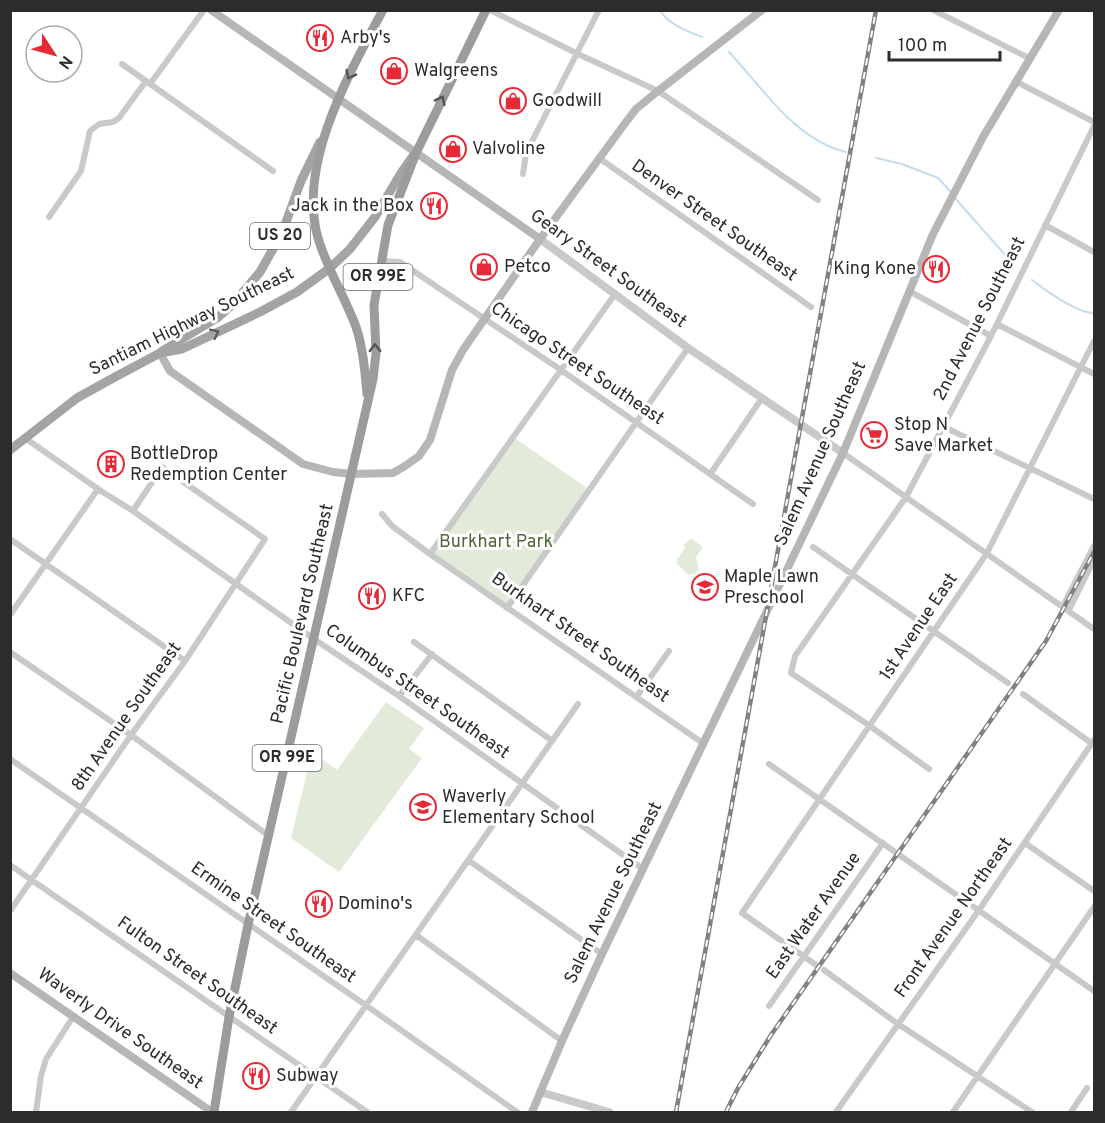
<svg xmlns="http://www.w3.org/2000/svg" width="1105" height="1123" font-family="Overpass,sans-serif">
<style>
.green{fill:#e2ead9}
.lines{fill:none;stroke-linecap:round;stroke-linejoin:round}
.stream{stroke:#c4dceb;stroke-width:2}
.minor{stroke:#c9c9c9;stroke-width:6}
.tertiary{stroke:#c9c9c9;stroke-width:8}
.secondary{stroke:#b6b6b6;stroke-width:8}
.primary{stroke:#a4a4a4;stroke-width:9}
.trunk{stroke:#9c9c9c;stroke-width:9}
.rail-casing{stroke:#818181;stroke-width:4.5}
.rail{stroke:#fff;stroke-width:2;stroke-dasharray:7;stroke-linecap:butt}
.oneway{stroke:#535353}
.oneway2{stroke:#5c5c5c}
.labels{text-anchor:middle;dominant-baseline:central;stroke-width:6;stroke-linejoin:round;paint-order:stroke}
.shield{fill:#fff;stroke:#6b6b6b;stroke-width:1.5}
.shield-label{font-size:16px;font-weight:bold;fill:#2c2c2c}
.poi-label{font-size:18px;fill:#2c2c2c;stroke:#fff;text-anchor:start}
.street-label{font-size:18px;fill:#2c2c2c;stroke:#fff}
.park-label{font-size:18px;fill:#4f6839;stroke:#fff}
</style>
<rect width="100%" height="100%" fill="#fff"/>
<!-- green -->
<path class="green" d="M513 437 590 490 507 608 430 554Z
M691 538 703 547 696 557 699 569 695 574 689 575 677 564V560L685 548 684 545Z
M386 702 424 728 409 749 422 758 339 872 291 838 312 752 337 770Z"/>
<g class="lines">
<!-- stream -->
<path class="stream" d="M660 10C667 24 689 32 702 37
M729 52C762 87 796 141 846 152
M876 158 902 164 938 178 951 192
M954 197 1007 257
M1032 280C1046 291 1077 313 1094 313"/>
<!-- minor -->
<path class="minor" d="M490 10 578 54 658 91 818 200
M933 10 1029 58
M122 64 273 171
M1015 81 1094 122
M150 84 204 10
M599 158 811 307
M523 174 526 153 599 10
M49 217 81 171 90 131 99 124 113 122 119 118 146 81
M1045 225 1094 252
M381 261 400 262 561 370 753 504
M909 291 991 336
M997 324 1094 374
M942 426 1094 499
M25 438 98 489 133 511 314 639 399 696 643 869
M843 453 1094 629
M711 473 762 398
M382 514 392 526 430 554 704 744
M10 539 185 661
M813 547 1008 683
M430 554 615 294
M1063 606 1094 546
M507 608 688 348
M1069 610 1094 560
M10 615 98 489
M414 642 551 740
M10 652 131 735 269 836
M1023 694 1094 745
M399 696 432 654
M637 696 669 651
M10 759 367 1006 517 1112
M769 764 1094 991
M929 769 870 726 791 673 795 656 906 497 991 336 1094 126
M1025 843 1094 891
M468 860 602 954
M10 865 367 1112
M10 911 131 735 185 661 265 539 162 467 133 511
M416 935 562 1041
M816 965 742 913 987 553 1094 341
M824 970 898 1024 1032 1112
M769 1006 883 843
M36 1112 41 1076 46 1059 73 1017
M291 1112 578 704
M836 1112 979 910 1094 740
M953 1112 1094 907
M1071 1112 1087 1088"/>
<!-- tertiary -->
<path class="tertiary" d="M540 239 688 348 843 453
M540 1092 609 1112"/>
<!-- secondary -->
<path class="secondary" d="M211 10 540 239
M160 353 170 371 303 464 333 472 352 474 393 473 405 466 419 456 430 440 452 370 463 350 540 239 626 122 636 109 658 91 762 10
M10 973 212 1112
M532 1112 562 1041 602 954 843 453 933 234 983 137 1059 10"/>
<!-- primary -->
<path class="primary" d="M162 351 217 318 232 305 260 272 282 233 301 181 320 142
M10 450 77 398 115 377 160 353 182 349 260 312 297 292 330 268 350 249 375 217 401 173 413 156"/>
<!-- trunk -->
<path class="trunk" d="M367 394C365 371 363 348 356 327 345 297 327 269 318 238 297 164 349 74 383 10
M214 1112 229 1017 248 925 373 379 376 353 374 305 388 225 416 153 486 10"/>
<defs>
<path id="rail" d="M676 1112 876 10
M726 1112 738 1088 771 1035 1046 641 1094 552"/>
</defs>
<!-- rail casing -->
<use href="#rail" class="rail-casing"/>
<!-- rail -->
<use href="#rail" class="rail"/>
</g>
<!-- one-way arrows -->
<defs><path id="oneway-chevron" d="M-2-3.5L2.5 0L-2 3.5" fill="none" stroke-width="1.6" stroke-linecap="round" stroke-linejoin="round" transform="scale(1.5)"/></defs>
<g class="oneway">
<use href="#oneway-chevron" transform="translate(350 75) rotate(116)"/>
<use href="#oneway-chevron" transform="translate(441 100) rotate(-64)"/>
<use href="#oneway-chevron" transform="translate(375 348) rotate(-90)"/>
</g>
<use class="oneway2" href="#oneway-chevron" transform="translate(215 333) rotate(-26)"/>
<!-- icons -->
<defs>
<symbol id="restaurant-ring" viewBox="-11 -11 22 22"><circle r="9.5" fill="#fff" stroke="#e72a37" stroke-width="1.5"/><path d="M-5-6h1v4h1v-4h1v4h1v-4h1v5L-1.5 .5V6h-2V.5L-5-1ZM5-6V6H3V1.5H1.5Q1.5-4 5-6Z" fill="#e72a37"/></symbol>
<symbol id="shop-ring" viewBox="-11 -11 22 22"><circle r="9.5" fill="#fff" stroke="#e72a37" stroke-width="1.5"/><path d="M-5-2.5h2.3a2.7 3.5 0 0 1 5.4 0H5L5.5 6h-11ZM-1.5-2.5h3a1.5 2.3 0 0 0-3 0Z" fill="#e72a37"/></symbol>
<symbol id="supermarket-ring" viewBox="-11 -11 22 22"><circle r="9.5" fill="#fff" stroke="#e72a37" stroke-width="1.5"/><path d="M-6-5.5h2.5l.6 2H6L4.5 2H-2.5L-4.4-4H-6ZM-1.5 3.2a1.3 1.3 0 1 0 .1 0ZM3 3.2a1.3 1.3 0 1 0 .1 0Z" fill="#e72a37"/></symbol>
<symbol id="building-ring" viewBox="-11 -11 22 22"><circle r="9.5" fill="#fff" stroke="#e72a37" stroke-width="1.5"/><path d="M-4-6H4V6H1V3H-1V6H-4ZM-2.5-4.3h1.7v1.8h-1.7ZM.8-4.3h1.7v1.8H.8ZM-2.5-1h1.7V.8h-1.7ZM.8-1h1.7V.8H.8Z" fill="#e72a37"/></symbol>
<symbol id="school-ring" viewBox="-11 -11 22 22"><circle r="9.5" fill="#fff" stroke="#e72a37" stroke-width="1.5"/><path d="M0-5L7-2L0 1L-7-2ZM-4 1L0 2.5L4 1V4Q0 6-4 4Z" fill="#e72a37"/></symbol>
</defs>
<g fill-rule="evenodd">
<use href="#restaurant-ring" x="305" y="23" width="30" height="30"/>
<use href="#shop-ring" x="379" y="56" width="30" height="30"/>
<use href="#shop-ring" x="498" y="86" width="30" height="30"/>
<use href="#shop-ring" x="438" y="134" width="30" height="30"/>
<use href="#restaurant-ring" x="419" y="191" width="30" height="30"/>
<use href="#shop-ring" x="469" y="252" width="30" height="30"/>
<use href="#restaurant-ring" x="921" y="254" width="30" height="30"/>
<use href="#supermarket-ring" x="859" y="420" width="30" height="30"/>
<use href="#building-ring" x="96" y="449" width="30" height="30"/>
<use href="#school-ring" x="690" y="572" width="30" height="30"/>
<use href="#restaurant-ring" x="357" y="581" width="30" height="30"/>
<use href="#school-ring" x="408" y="792" width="30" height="30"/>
<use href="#restaurant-ring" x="304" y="889" width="30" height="30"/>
<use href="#restaurant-ring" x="241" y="1061" width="30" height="30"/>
</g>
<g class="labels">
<!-- shield labels -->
<g class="shield">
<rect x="250" y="223" width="60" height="26" rx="4.5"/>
<rect x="343.5" y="264" width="69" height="26" rx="4.5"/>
<rect x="252.5" y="745" width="69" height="26" rx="4.5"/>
</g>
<g class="shield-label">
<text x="280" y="236">US 20</text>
<text x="378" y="277">OR 99E</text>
<text x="287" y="758">OR 99E</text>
</g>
<!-- poi labels -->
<g class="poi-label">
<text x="340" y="38">Arby's</text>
<text x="414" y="71">Walgreens</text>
<text x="532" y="101">Goodwill</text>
<text x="472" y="149">Valvoline</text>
<text x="414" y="206" text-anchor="end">Jack in the Box</text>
<text x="504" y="267">Petco</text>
<text x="916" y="269" text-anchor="end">King Kone</text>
<text x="894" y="425">Stop N<tspan x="894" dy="21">Save Market</tspan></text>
<text x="130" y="454">BottleDrop<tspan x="130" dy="21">Redemption Center</tspan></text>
<text x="724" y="577">Maple Lawn<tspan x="724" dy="21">Preschool</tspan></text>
<text x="392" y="596">KFC</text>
<text x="442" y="797">Waverly<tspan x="442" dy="21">Elementary School</tspan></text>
<text x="338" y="904">Domino's</text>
<text x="276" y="1076">Subway</text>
</g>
<!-- street labels -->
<g class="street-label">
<text transform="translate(714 221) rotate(35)">Denver Street Southeast</text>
<text transform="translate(608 269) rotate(36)">Geary Street Southeast</text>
<text transform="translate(980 319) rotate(-63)">2nd Avenue Southeast</text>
<text transform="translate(192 322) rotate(-26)">Santiam Highway Southeast</text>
<text transform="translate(577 364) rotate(34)">Chicago Street Southeast</text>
<text transform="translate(821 454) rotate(-66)">Salem Avenue Southeast</text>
<text transform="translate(303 614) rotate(-77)">Pacific Boulevard Southeast</text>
<text transform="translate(919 627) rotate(-56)">1st Avenue East</text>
<text transform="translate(580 638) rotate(35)">Burkhart Street Southeast</text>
<text transform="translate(417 692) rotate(35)">Columbus Street Southeast</text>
<text transform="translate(127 717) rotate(-55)">8th Avenue Southeast</text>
<text transform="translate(614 893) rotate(-64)">Salem Avenue Southeast</text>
<text transform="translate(814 916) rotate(-55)">East Water Avenue</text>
<text transform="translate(954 918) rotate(-55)">Front Avenue Northeast</text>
<text transform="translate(273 923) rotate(35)">Ermine Street Southeast</text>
<text transform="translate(197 976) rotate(35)">Fulton Street Southeast</text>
<text transform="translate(120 1029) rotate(35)">Waverly Drive Southeast</text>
</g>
<!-- park labels -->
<g class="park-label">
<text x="496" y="542">Burkhart Park</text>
</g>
</g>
<!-- border -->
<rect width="1105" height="1123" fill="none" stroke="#2c2c2c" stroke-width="24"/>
<!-- north arrow -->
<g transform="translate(54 54) rotate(126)"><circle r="28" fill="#ffffff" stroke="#ababab" stroke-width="1.5"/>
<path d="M0-4.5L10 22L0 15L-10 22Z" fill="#e72a37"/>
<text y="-9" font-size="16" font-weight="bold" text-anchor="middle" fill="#2c2c2c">N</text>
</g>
<!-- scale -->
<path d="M889 51v9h111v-9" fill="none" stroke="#2c2c2c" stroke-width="3"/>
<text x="898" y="51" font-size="18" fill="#2c2c2c" stroke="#ffffff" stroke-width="4.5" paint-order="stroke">100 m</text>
</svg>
